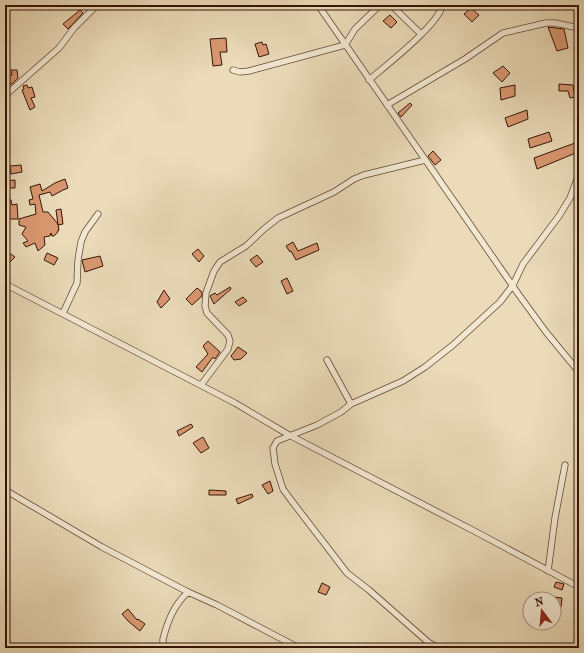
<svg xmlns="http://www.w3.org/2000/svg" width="584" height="653" font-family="'IM FELL French Canon',serif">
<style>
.building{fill:#da9871;stroke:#351406}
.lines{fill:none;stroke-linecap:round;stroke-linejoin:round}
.minor-casing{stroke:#624633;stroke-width:7}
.minor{stroke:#f2e8d2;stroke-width:5.5}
</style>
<rect width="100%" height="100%" fill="#ebdbb9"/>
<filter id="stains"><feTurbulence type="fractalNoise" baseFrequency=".005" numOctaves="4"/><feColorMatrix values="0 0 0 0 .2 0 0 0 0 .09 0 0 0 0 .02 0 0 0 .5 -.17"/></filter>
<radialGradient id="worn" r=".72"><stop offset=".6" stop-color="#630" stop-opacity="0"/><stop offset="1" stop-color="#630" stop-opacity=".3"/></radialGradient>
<!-- building -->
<path class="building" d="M471 8 479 15 472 22 464 14Z
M80 10 83 13 68 29 63 24Z
M390 15 397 22 391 28 383 21Z
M548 27 564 29 568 48 557 51Z
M226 38 227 52H220L222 65 213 66 210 39Z
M262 42 263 45 266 44 269 54 259 57 255 44Z
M503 66 510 73 502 82 493 73Z
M11 70H17L18 78 12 84H7L6 76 12 75Z
M559 84 573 85 575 97 570 98 568 91H559Z
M27 85 28 88 32 87 35 97 31 98 35 107 30 110 22 90 24 89 23 86Z
M515 85V96L501 100 500 88Z
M410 103 412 105 401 117 398 113Z
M527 110 528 119 508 127 505 118Z
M549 132 552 141 530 148 528 139Z
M575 143 578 152 537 169 534 158Z
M433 151 441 160 435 165 428 156Z
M21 165 22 172 11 174 10 166Z
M65 179 68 188 63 190 52 196 50 192 39 195 43 212H48L58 224 59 230H58V232L54 236H52L51 233 50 236 44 237 45 245 38 251 35 243 26 247 23 243 28 241 22 234 26 227 19 225V219L36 214 35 204 30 205 29 200 33 199 30 187 40 184 42 191 55 183Z
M15 180V188H5V181Z
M5 197 11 200 12 205 17 204 18 219H9L7 209H5Z
M61 209 63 224 58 225 56 210Z
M293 242 298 251 317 243 319 250 296 260 291 251 290 252 286 246Z
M198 249 204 256 199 262 192 254Z
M5 250 15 257 10 262 5 258Z
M47 253 58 258 54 265 44 260Z
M257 255 263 262 256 267 250 260Z
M100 256 103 266 85 272 82 260Z
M287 278 293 291 287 294 281 281Z
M230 287 231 289 214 304 210 296 215 293 217 295Z
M197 288 202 292V296L192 305 186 299Z
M164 290 170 299 161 308 157 302Z
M243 297 247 301 239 306 235 302Z
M208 341 220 352 215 359 213 357 202 372 196 367 208 354 203 346Z
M238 347 247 353 241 359 234 360 231 356Z
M191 424 193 427 179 436 177 431Z
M203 437 209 448 201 453 193 443Z
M270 481 273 491 268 494 262 485Z
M209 490 226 491V495H209Z
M252 494 253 497 238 504 236 499Z
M556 582 564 584 562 590 554 587Z
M322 583 330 587 326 595 318 592Z
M554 597 562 598 561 607 554 606Z
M128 609 137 620 138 619 145 624 140 631 128 621 122 614Z"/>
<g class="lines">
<defs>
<path id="minor" d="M318 5 519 295 546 332 579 372
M391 5 421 34
M233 70 240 72 249 71 345 45 355 29 380 5
M369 80C384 67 441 23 442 5
M8 93 59 48 74 28 97 5
M387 105 465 59 503 33 546 23H555L579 28
M5 284 235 403 289 435 478 533 579 587
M63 313 77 283 78 260 81 242 85 232 98 214
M327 360 351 404 341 412 317 425 277 441 273 448 275 464 283 489 291 500 347 573 369 590 428 642 438 648
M201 385 228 349 230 341 228 335 207 313 205 306 206 293 214 271 220 262 246 246 264 229 278 218 334 192 354 179 364 175 425 160
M351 404 403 381 425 367 453 345 500 302 513 285 523 264 559 216 570 198 579 174
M5 490 102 547 188 592 217 605 299 648
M548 571 555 518 565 465
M163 648C163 645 163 642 163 639 168 620 174 605 188 592"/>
</defs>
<!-- minor casing -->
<use href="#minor" class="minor-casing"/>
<!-- minor -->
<use href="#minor" class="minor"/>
</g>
<!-- margin -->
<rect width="584" height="653" fill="none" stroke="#ebdbb9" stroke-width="20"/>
<rect x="6" y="6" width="572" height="641" fill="none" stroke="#351406" stroke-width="2"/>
<rect x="10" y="10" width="564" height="633" fill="none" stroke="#351406"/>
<!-- north arrow -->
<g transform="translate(542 611) rotate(344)"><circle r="19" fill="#f2e8d2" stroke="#a69380"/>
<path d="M0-3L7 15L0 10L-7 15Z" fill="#8f2418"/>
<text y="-6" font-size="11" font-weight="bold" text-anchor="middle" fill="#351406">N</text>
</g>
<rect width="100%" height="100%" filter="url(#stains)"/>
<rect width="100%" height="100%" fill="url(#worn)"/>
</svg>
